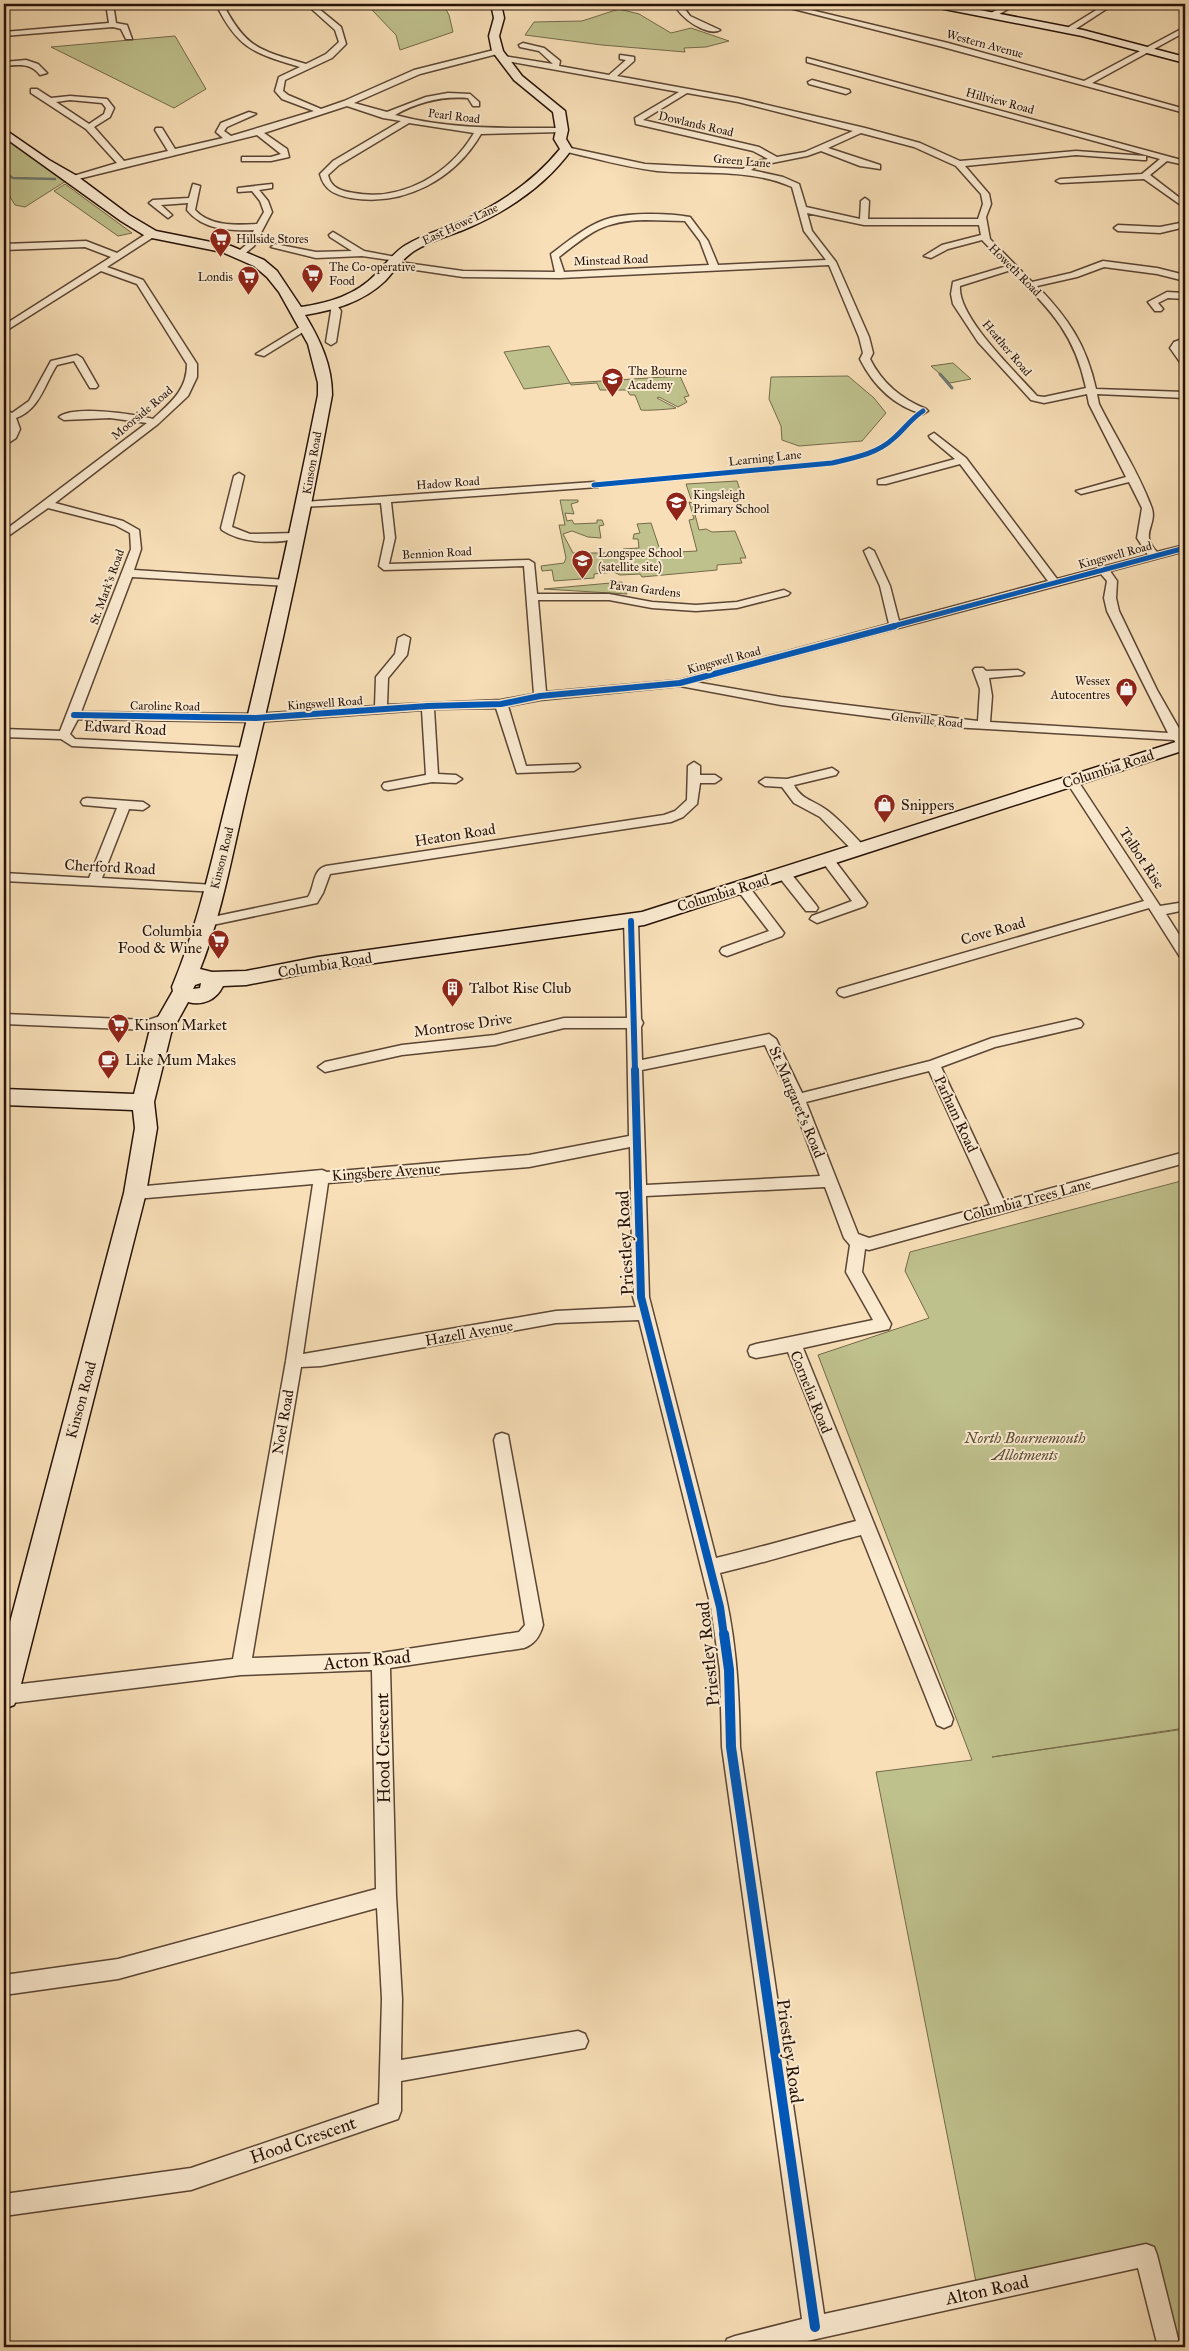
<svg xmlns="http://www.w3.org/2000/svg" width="1189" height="2351" font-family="'IM FELL Great Primer',serif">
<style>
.green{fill:#bfc18d;stroke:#736a4a}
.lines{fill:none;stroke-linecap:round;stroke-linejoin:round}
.stream-far1{stroke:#6f7870;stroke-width:2.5}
.stream{stroke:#6f7870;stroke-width:3}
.street-casing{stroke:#5b4534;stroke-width:3}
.secondary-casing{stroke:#271208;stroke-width:3}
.street{fill:#faead0;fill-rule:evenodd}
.secondary{fill:#faead0;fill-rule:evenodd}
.cycleway-far3-casing{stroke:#faead0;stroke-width:7}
.cycleway-far2-casing{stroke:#faead0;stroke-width:9}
.cycleway-far1-casing{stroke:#faead0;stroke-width:11}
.cycleway-casing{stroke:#faead0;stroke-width:13}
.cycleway-far3{stroke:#0057b8;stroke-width:5}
.cycleway-far2{stroke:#0057b8;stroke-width:6}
.cycleway-far1{stroke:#0057b8;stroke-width:8}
.cycleway{stroke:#0057b8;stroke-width:10}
.labels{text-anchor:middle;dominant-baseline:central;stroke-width:4;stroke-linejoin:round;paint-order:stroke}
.far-street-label{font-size:12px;fill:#271208;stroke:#faead0}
.far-poi-label{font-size:12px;fill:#271208;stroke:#faead0;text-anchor:start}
.street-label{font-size:15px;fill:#271208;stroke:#faead0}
.poi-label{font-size:15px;fill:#271208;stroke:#faead0;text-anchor:start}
.park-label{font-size:15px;font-style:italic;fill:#5c4f37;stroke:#faead0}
.near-street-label{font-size:18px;fill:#271208;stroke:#faead0}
</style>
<rect width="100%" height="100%" fill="#f8dfb7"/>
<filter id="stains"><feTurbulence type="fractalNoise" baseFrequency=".004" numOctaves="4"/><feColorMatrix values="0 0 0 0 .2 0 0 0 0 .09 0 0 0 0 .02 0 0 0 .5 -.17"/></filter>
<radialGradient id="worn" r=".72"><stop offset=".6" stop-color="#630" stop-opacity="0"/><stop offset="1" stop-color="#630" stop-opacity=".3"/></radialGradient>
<!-- green -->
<path class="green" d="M386 4H443L449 15 453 32 400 50 396 35 372 10Z
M619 9 639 14 671 33 691 28 729 41 706 47 684 48 685 52 602 45 525 35 534 22 582 21Z
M175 36 206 89 174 108 51 47Z
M4 133 66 181 25 207 15 205 4 187Z
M65 184 132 233 118 236 54 191Z
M549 346 570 383 680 376 689 396 684 397 687 402 678 407 659 397 657 398 676 408C674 409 644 411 641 410L635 395H630L627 390H600L597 383 571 385 570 383 524 389 504 352Z
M953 363 971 379 950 383 931 366Z
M848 376 874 398 886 413 862 441 799 446 782 440 781 426 769 399 771 377Z
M737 481 742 496 691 499 686 484Z
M560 500H578V502L571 504 574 514 565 513 567 521 572 520 574 524 597 523V520H602L604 525 599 526 601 538 588 537 572 531 563 534 573 553H623V549L639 548 638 539H633L634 534 640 533 637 524 651 523 661 553 697 551 689 520 694 519 689 502 692 503 699 530 706 529 712 532 735 531 746 558H740L742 563 717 565V570L642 577 640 574 620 575 614 572 594 574V578L554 581 552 570 542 571 541 566 564 563 566 558 559 525H565Z
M622 582 627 594 544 589Z
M1185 1180V1728L992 1757 1185 1729V2347H1170L1146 2255 978 2292 876 1772 972 1760 818 1355 929 1318 905 1271 910 1252Z"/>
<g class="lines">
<!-- stream-far1 -->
<path class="stream-far1" d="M4 173 13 178 55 179"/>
<!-- stream -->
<path class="stream" d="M940 374 952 388"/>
<defs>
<path id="street" d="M49 4 46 6 4 9V5Z
M106 4H113L116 23 127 25 132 39H126L121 29 113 27 4 36V32L109 23Z
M216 4H223C246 49 260 50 306 64L326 54 339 42 335 30 306 4H313L341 27 346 44 332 58 285 80 283 91 288 95 321 109 344 101 414 70 498 49H501V53L420 74 354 103 387 112 426 97 448 93 470 94 479 102V106H473L468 98C441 96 418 102 395 115 452 130 503 128 562 128L566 130 562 132 481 134C455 179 404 207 351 198 335 195 324 190 320 174L333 161 401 121 383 118 347 106 264 133 287 149 289 157 271 161H242V157H271L281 154 257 135 70 181V177L117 163 86 129 31 93V89H37L51 98 70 96 107 99 114 108 110 117 94 127 124 161 168 151 155 130 156 128H162L175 149 223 138 216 132 221 123 249 112 256 114 227 127 224 131 231 136 314 111 282 99 275 91 279 77 300 67C254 53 238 49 216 4ZM70 100 102 103 106 108 104 114 89 124 56 102ZM409 123 474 133C450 174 402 202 354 193 341 191 331 188 328 175L339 165Z
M675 4H681L690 16 720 30C708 37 678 17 675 4Z
M774 4H786L948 43 1084 81 1185 27V32L1092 83 1185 109V113L943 47Z
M1008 4H1017L994 17 987 15Z
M1106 4H1114L1071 32 1064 30Z
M523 43 544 48 560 61 559 66 609 75 626 60 620 59V55L634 57V61L617 76 738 98 865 128 920 143 960 161 1076 151 1146 156V160H1143L1076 155 965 166 989 194 991 204 986 217 990 239 1032 282 1071 273 1103 261 1157 268 1185 275V281L1157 274 1104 267 1077 277 1037 286C1068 318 1086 344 1096 389L1185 392V398L1097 394 1099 404C1116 438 1138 471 1151 506 1159 525 1138 533 1157 552L1185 545V551L1110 571 1117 581 1116 598 1119 611 1157 690 1185 739V745H1177L1174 740 952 727 781 705 680 686 540 700 508 706 526 766 578 764 580 767 574 771 517 773 496 708 434 709 438 774 456 775 462 779 456 783 432 782 388 790 384 789 382 786 384 783 426 775 422 710 256 722 78 719 70 734 75 739 252 748 254 751 248 755 72 746 61 739 4 737V729L60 731 131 549 130 533 115 525 48 508 4 539V531L147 423 110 418 64 420 59 417C73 405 135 414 153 419 171 402 187 390 187 364L137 284 101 271 4 332V325L111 257 85 247 4 250V244L86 241 117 253 149 232H155V236L107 267 143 280 197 364V377L188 396 158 424 55 503 123 521 139 530 141 549 134 570 287 580 292 583 287 586 132 577 81 712 256 714 375 706 376 677 395 654 398 638 404 635 410 638 407 655 388 678 387 705 501 700 534 694 524 566 384 570 379 566 385 538 381 503 300 507V503L304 502 594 482 599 485 598 487 391 502 395 538 389 564 529 560 534 563 537 594H609L652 602 696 605 737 602 784 590 790 593 788 595 737 608 696 611 652 608 609 600H538L546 692 680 680 889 624 880 586 864 551 869 548 874 551 890 586 899 621 1048 581 960 464 886 484H878V480L955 459 930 438 929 436 934 433 966 458 1057 579 1148 555 1137 538 1142 508 1129 482 1081 494 1076 491 1126 477 1089 404 1087 394 1044 403 1031 400 978 342 953 304 951 294 953 282 1007 266 982 240 948 249 931 258 924 256 942 245 981 235 979 225H864L807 213 812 231 836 262 869 337 873 353 870 359C882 383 901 399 926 409L928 411 923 414C894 406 873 385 860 359L863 353 859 337 829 265 560 278 463 277 389 266 388 264 392 261 463 271 555 272 551 254C567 242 585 227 604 220 625 212 668 213 690 217L708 241 718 265 826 260 804 231 792 187C749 168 703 175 657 171 625 167 594 158 563 151L562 149 566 147 645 164 743 169 751 162 768 159 753 151 636 124 635 118 679 92 501 60V56H504L553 64 539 51 520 47 519 45ZM687 93 738 102 853 131 805 152 777 157 759 147 643 120ZM861 133 914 147 956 166 981 194 983 204 978 219H868L869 201 865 198 861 201 860 219 806 207 799 184 783 177 751 170 757 166 807 156 821 151 860 166 880 169V165L828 148ZM645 220 685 221 700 241 709 265 564 272 559 257C591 232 603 221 645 220ZM1011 270C1050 310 1074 332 1086 388L1044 397 1037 396C1016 372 957 317 960 286ZM1101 574 1107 581 1104 598 1107 611 1168 733 990 722 992 696 989 678 1022 675 1024 673 1018 670 986 671 983 668H975L973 670 980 689 978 721 781 697 695 682Z
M807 58 1185 161V165L1167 161 1150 175 1185 202V208L1144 179 1060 183 1056 181 1060 179 1142 174 1160 159 807 62Z
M26 60 38 64 47 73 40 75C30 62 18 65 4 66V62Z
M812 80 849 90 850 92 846 94 809 84 808 82Z
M193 184 200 186 195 210C211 227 236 225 257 224L264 212 260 201 252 191 238 192V188L272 184V188L259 190 268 201 272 212 254 246 242 256 235 254 246 245 254 230C230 231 203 230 187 210L188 203 161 205 172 215 168 218 149 203 153 200 189 198Z
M1185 222V227L1160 233 1118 231 1114 228 1118 225 1160 227Z
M333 232 364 251 401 258 397 261 362 256 316 258 271 247 275 244 316 252 352 251 330 237 329 235Z
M1167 292 1185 293V299L1168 298 1158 303 1163 309 1161 311H1155L1148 302Z
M330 304H336L341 311 336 342 331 345 326 342 331 311Z
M305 324 308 325V329L264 356 256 354Z
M1185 338V344L1180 348 1185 356V366L1182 365 1170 348 1174 342Z
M77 355 82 358 98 386 96 388H90L74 361 57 365C44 385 40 409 16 418L20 429 16 438 4 446V438L10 429 4 416V409L12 413 29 401 51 361Z
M239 473 244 476 232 527 250 534 296 533 301 536 300 538C276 544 243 544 222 530L221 528 234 476Z
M694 762 700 766V775H715L721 779 715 783H700L697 804 683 817 671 822 330 874 323 893 317 903 203 927 196 923 203 919 308 897C315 887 312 870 326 866L664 815 675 811 687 800 688 766Z
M832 768 838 772 836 775 794 785C801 800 816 801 828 811 841 821 853 835 865 847L866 850 865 853H855L820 817 794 803 782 787 765 786 759 782 765 778 787 779Z
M1072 777 1076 778 1160 906 1185 902V910L1166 914 1185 944V959L1180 957 1149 908 844 997 839 995 837 992 839 989 1144 901 1066 781Z
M87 798 143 802 149 806 143 810 129 809 102 878 214 885 221 889 219 892 4 881V873L89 878 117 808 83 805 81 802 83 799Z
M827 856 832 857 867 903 865 906 817 923 810 919 812 916 852 901 821 860Z
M784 870 789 871 816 905 818 908 816 911H806L779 877 778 874Z
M742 883 747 884 784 933 782 936 727 956 722 954 720 951 722 948 769 931 735 887Z
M631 917 638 921 641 1019 643 1023 641 1027 642 1060 769 1034 776 1039 802 1093 930 1061 992 1038 1076 1019 1081 1021 1083 1024 1081 1027 995 1047 941 1067 1004 1201 1185 1152V1163L869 1250 865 1249 862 1272 891 1324 889 1329 803 1348 953 1719 951 1725 944 1728 937 1725 861 1535C814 1547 768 1562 720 1573 736 1632 739 1686 740 1747L824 2314 1146 2244 1154 2247 1157 2255 1180 2347H1158L1138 2268 780 2347H724L727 2339 735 2336 802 2319 722 1747 720 1670 711 1607 639 1320 556 1323 321 1366 301 1367 252 1658 381 1653 519 1632 525 1625 494 1440 496 1435 502 1433 508 1435 543 1625C540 1636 535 1644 524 1648L390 1668 396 1896 402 1999 401 2060 578 2031 585 2034 588 2041 585 2048 401 2081V2111L398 2119 191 2190 4 2216V2194L191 2168 379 2104 382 1999 377 1908 118 1979 4 1995V1975L118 1959 376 1889 372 1670 241 1675 4 1704V1686L233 1659 286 1361 313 1184 135 1199 130 1197 127 1193 130 1189 135 1187 322 1170 327 1172 529 1155 629 1136 627 1028H564L495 1045 402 1055 325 1072 318 1067 325 1062 402 1045 495 1035 564 1018H627L624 921ZM765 1045 791 1099 820 1176 646 1185 642 1070ZM929 1071 990 1205 869 1238 858 1234 806 1102ZM630 1147 633 1297 636 1307 556 1311 303 1354 328 1183 529 1167ZM825 1187 844 1238 850 1245 846 1272 873 1320 756 1344 750 1346 748 1351 750 1356 756 1358 788 1352 856 1521C809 1533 763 1547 716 1558L649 1297 646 1196Z
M4 1014 148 1020 166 1014 173 1019 171 1022 149 1030 4 1024Z"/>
<path id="secondary" d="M491 4H501L504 18 499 36 503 51 522 76 565 111 568 130 566 139 572 149C547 184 509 210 470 227 452 235 431 240 414 251 402 259 394 271 385 281 363 302 334 310 305 315 320 340 332 365 332 395 308 526 280 657 248 787 234 845 222 915 200 969L212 972 246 971 318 957 642 912 1185 739V750L644 925 318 971 246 985 223 986C216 1000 203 1006 188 1002L171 1033 154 1102 157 1128 146 1193 18 1696 14 1705 4 1709V1645L124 1193 135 1128 133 1110 4 1105V1089L134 1094 149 1033 173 991 172 987C200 921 214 849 232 780 264 652 292 524 318 395V383L308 344 279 292 267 277 254 266 222 252 147 237 121 221 4 137V129L49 160 77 176 129 215 156 231 231 246 264 260 277 271 301 307C329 303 356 295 376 274 386 264 394 252 406 245 424 234 444 229 462 221 500 204 534 181 560 149L554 139 556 130 553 112 514 80 492 51 489 36 494 18ZM201 983 200 988 193 989 195 985Z
M929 4H949L1083 30 1185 57V63L1082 36 934 7Z"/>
</defs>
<!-- street casing -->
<use href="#street" class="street-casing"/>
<!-- secondary casing -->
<use href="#secondary" class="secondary-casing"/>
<!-- street -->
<use href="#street" class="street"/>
<!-- secondary -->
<use href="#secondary" class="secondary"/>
<defs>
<path id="cycleway-far3" d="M594 485 832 463C854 458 877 454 894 438 904 429 912 418 923 411
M890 627 1185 548"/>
<path id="cycleway-far2" d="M74 715 256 718 428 706 501 704 540 696 680 683 895 626
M631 921 635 1071"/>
<path id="cycleway-far1" d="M635 1070 641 1297 720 1607 724 1636"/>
<path id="cycleway" d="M724 1634 729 1670 731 1747 815 2327"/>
</defs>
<!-- cycleway-far3 casing -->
<use href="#cycleway-far3" class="cycleway-far3-casing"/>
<!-- cycleway-far2 casing -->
<use href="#cycleway-far2" class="cycleway-far2-casing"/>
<!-- cycleway-far1 casing -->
<use href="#cycleway-far1" class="cycleway-far1-casing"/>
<!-- cycleway casing -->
<use href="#cycleway" class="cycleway-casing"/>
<!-- cycleway-far3 -->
<use href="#cycleway-far3" class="cycleway-far3"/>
<!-- cycleway-far2 -->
<use href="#cycleway-far2" class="cycleway-far2"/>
<!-- cycleway-far1 -->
<use href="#cycleway-far1" class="cycleway-far1"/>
<!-- cycleway -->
<use href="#cycleway" class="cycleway"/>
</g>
<!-- icons -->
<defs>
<symbol id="supermarket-pin" viewBox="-11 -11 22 30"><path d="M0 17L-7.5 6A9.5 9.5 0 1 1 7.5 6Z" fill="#8f2418" stroke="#faead0"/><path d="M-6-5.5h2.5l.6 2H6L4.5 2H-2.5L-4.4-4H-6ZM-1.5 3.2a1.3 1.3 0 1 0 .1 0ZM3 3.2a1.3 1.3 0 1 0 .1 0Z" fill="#fff"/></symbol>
<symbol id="school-pin" viewBox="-11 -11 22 30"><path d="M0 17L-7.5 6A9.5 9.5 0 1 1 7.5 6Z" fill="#8f2418" stroke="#faead0"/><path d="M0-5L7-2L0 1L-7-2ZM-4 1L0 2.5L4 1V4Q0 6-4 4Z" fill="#fff"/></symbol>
<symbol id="shop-pin" viewBox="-11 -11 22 30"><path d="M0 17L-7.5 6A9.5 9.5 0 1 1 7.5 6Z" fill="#8f2418" stroke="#faead0"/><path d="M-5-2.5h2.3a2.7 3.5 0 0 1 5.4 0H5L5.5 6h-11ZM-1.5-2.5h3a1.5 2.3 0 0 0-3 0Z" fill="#fff"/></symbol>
<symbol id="building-pin" viewBox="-11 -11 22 30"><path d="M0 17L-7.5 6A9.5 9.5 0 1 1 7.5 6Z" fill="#8f2418" stroke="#faead0"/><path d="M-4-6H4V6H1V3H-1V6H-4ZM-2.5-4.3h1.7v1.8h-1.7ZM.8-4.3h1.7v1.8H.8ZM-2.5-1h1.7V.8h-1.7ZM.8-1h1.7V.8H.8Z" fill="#fff"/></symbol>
<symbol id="cafe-pin" viewBox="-11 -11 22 30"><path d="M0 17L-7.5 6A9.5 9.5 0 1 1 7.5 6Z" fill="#8f2418" stroke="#faead0"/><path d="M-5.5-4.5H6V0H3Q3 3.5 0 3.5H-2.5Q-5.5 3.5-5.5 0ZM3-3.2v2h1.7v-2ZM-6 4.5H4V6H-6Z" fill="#fff"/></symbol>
</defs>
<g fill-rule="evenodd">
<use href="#supermarket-pin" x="208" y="226" width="25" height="34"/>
<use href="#supermarket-pin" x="300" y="262" width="25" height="34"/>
<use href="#supermarket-pin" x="236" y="264" width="25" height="34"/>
<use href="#school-pin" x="600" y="366" width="25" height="34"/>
<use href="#school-pin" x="664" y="490" width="25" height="34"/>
<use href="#school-pin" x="570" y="548" width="25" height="34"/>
<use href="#shop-pin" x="1114" y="676" width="25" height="34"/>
<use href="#shop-pin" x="872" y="792" width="25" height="34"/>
<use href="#supermarket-pin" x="206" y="928" width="25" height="34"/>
<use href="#building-pin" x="440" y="976" width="25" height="34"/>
<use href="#supermarket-pin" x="106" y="1012" width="25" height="34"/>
<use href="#cafe-pin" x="96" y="1048" width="25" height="34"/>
</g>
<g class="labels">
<!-- far-street labels -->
<g class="far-street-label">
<text transform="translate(985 44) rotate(15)">Western Avenue</text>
<text transform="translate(1000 101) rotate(15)">Hillview Road</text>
<text transform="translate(454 116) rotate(7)">Pearl Road</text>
<text transform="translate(696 124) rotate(13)">Dowlands Road</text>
<text transform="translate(742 161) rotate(5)">Green Lane</text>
<text transform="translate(460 224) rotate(-25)">East Howe Lane</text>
<text transform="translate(611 260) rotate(-2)">Minstead Road</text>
<text transform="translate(1015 270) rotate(45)">Howeth Road</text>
<text transform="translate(1007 348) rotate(50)">Heather Road</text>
<text transform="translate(142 413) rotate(-40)">Moorside Road</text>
<text transform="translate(765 458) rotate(-6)">Learning Lane</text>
<text transform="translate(312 463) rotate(-80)">Kinson Road</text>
<text transform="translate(448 483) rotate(-4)">Hadow Road</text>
<text transform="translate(437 553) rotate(-3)">Bennion Road</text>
<text transform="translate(1115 555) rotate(-15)">Kingswell Road</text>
<text transform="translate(107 587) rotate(-70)">St. Mark's Road</text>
<text transform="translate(645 589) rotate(7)">Pavan Gardens</text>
<text transform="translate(724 660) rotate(-15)">Kingswell Road</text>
<text transform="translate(325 703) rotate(-4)">Kingswell Road</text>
<text transform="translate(165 706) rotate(1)">Caroline Road</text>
<text transform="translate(927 720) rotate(6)">Glenville Road</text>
<text transform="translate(222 858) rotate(-76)">Kinson Road</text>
</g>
<!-- far-poi labels -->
<g class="far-poi-label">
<text x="236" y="239">Hillside Stores</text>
<text x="329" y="267">The Co-operative<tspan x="329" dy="14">Food</tspan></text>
<text x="233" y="277" text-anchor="end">Londis</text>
<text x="628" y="371">The Bourne<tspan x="628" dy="14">Academy</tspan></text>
<text x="693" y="495">Kingsleigh<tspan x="693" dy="14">Primary School</tspan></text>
<text x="598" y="553">Longspee School<tspan x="598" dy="14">(satellite site)</tspan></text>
<text x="1110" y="681" text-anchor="end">Wessex<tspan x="1110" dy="14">Autocentres</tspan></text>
</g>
<!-- street labels -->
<g class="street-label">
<text transform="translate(125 728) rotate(3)">Edward Road</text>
<text transform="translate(1108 769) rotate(-18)">Columbia Road</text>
<text transform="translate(455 835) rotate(-9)">Heaton Road</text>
<text transform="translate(1142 858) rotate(57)">Talbot Rise</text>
<text transform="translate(110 867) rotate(3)">Cherford Road</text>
<text transform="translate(723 893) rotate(-17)">Columbia Road</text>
<text transform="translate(993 931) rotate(-16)">Cove Road</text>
<text transform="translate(325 965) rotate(-9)">Columbia Road</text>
<text transform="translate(463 1025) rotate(-8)">Montrose Drive</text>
<text transform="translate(797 1102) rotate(67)">St Margaret's Road</text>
<text transform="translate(956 1114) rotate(65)">Parham Road</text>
<text transform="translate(386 1172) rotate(-4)">Kingsbere Avenue</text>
<text transform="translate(1027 1200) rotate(-15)">Columbia Trees Lane</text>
<text transform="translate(469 1333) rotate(-10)">Hazell Avenue</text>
<text transform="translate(811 1392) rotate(68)">Cornelia Road</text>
<text transform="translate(81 1400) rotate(-75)">Kinson Road</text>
<text transform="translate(283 1422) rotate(-80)">Noel Road</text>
</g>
<!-- poi labels -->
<g class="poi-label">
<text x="901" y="805">Snippers</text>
<text x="202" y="931" text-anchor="end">Columbia<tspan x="202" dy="17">Food &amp; Wine</tspan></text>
<text x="469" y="988">Talbot Rise Club</text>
<text x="134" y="1025">Kinson Market</text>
<text x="125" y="1060">Like Mum Makes</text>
</g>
<!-- park labels -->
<g class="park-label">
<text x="1025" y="1438">North Bournemouth<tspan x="1025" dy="17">Allotments</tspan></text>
</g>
<!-- near-street labels -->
<g class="near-street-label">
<text transform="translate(625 1243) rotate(-93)">Priestley Road</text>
<text transform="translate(708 1654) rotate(-96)">Priestley Road</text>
<text transform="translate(367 1660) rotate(-5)">Acton Road</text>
<text transform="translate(383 1748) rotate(-91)">Hood Crescent</text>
<text transform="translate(790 2051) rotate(82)">Priestley Road</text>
<text transform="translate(303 2140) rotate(-19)">Hood Crescent</text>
<text transform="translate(987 2290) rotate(-12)">Alton Road</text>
</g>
</g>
<!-- margin -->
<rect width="1189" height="2351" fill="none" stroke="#f8dfb7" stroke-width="20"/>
<rect x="5" y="5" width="1179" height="2341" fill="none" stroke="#271208" stroke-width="2.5"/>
<rect x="10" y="10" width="1169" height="2331" fill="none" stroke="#271208"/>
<rect width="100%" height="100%" filter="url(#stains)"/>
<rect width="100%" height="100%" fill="url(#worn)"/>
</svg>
